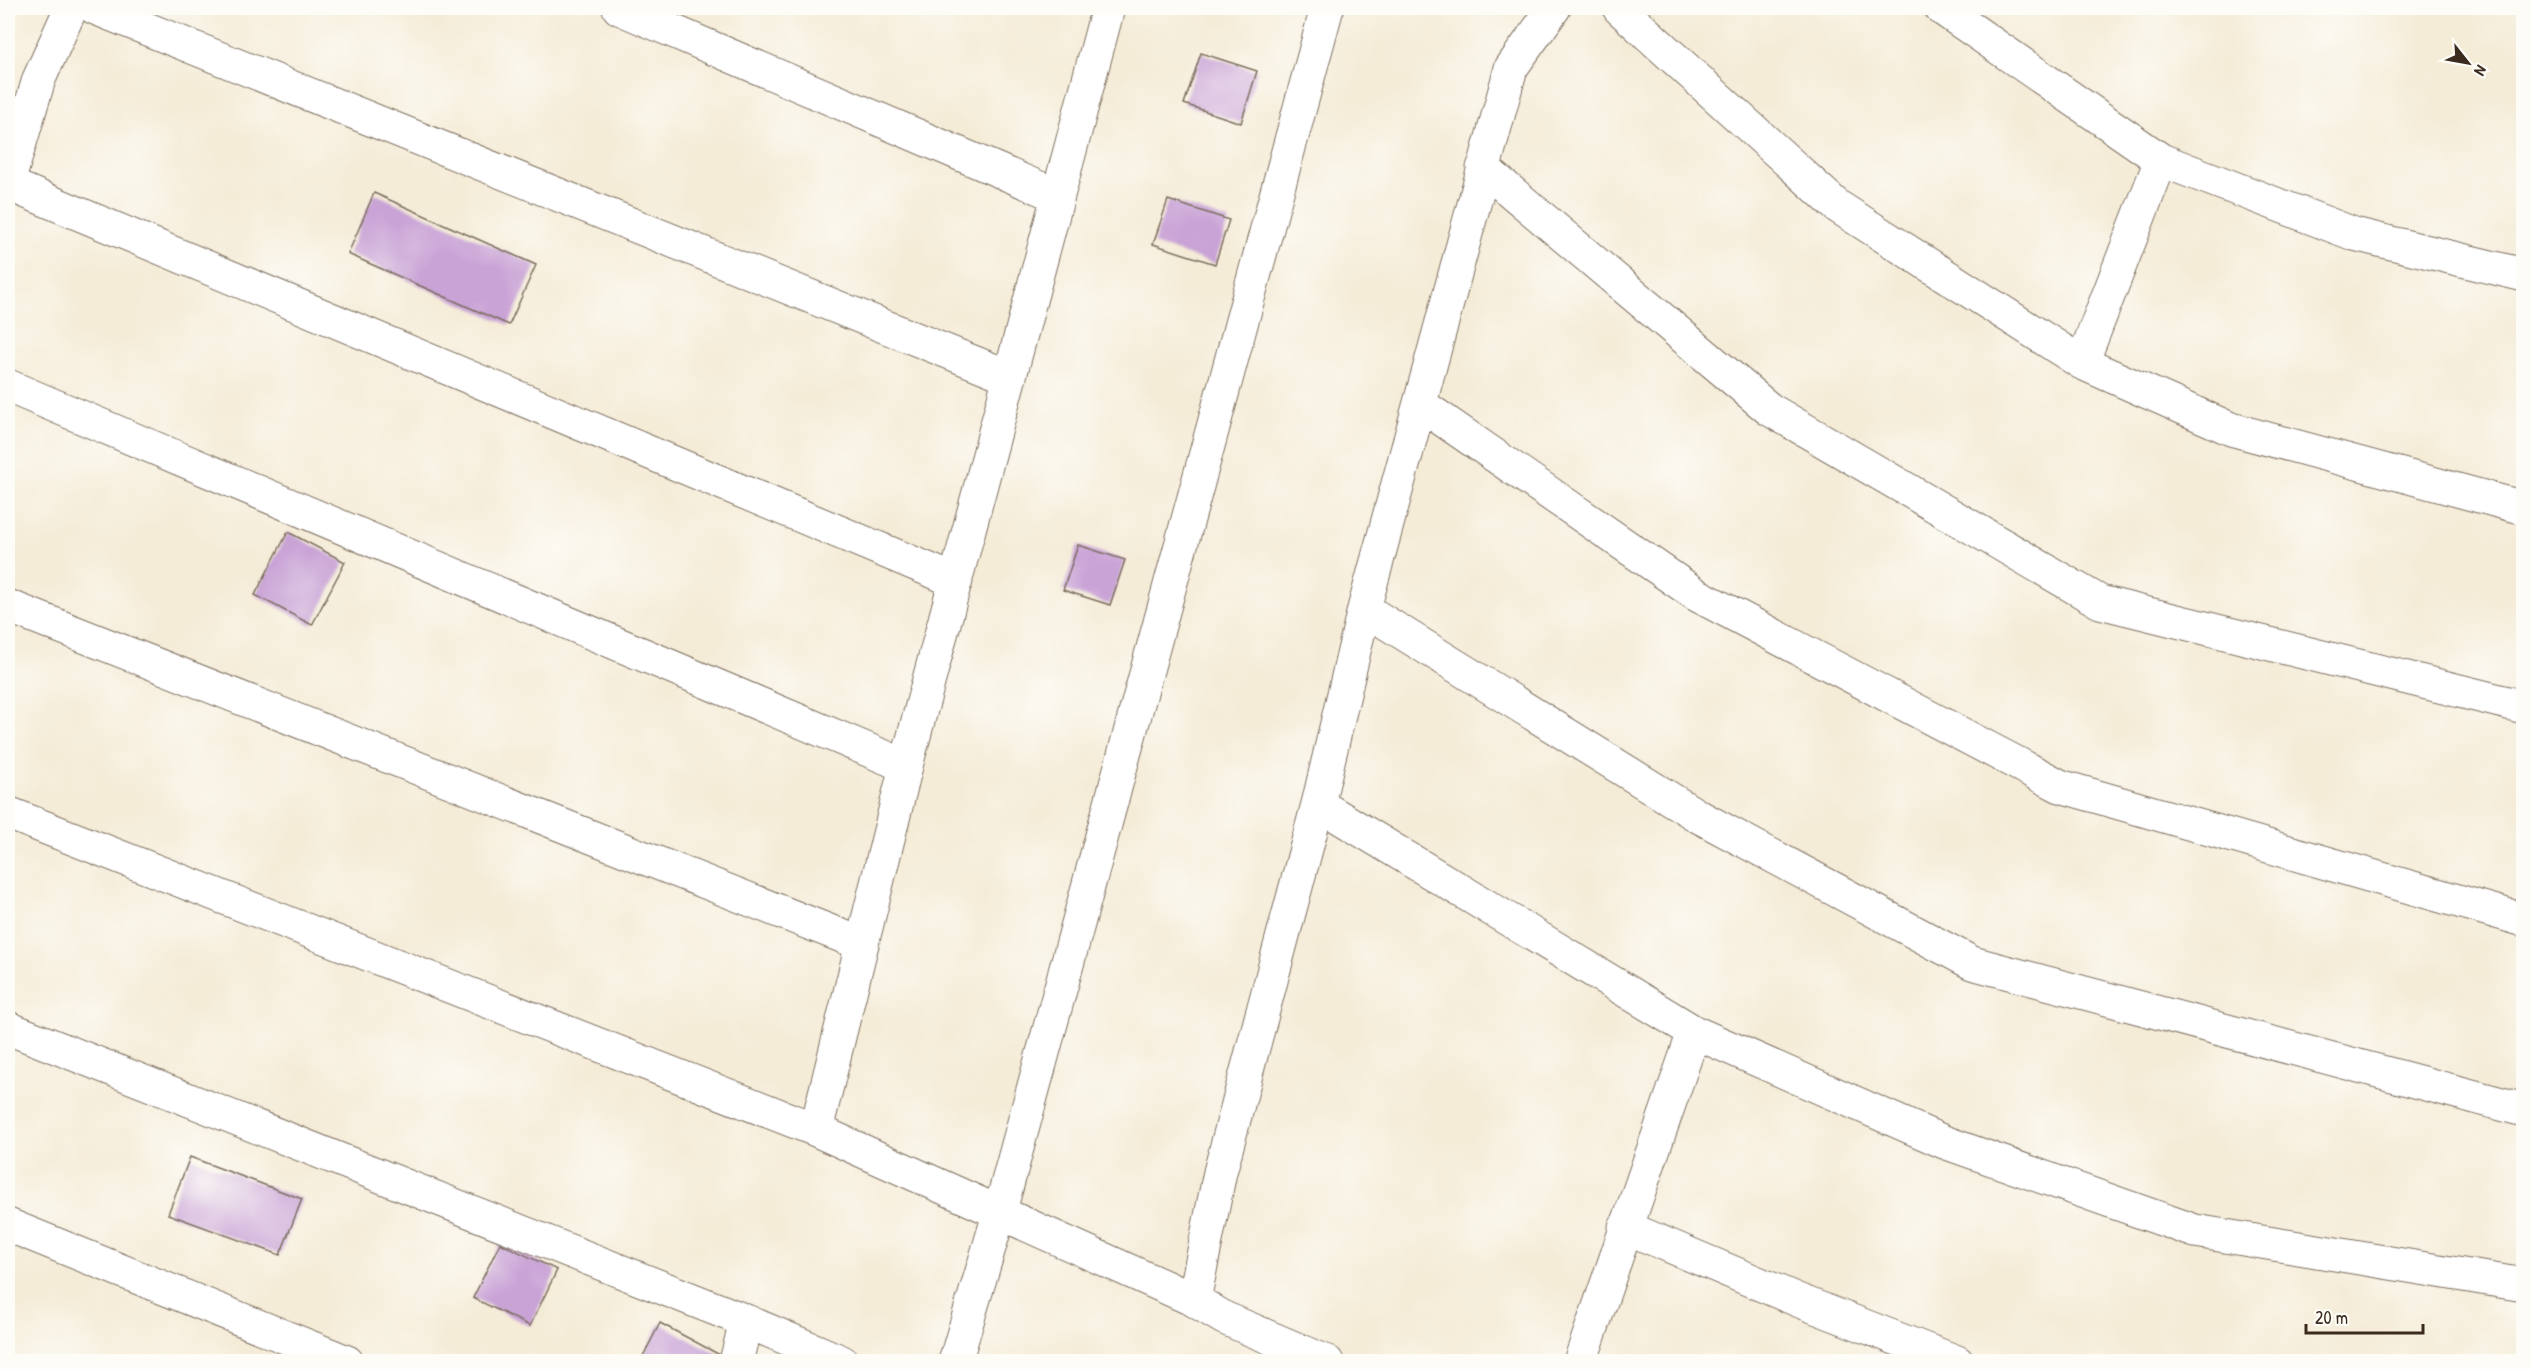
<svg xmlns="http://www.w3.org/2000/svg" width="2531" height="1369" font-family="'Patrick Hand',sans-serif">
<style>
.building{fill:#c9a3d6}
.lines{fill:none;stroke-linecap:round;stroke-linejoin:round}
.minor-casing{stroke:#7c6e5f;stroke-width:35}
.minor{stroke:#fff;stroke-width:33}
</style>
<rect width="100%" height="100%" fill="#fdfcf7"/>
<filter id="ink" filterUnits="userSpaceOnUse"><feTurbulence type="fractalNoise" baseFrequency=".0167" numOctaves="2"/><feDisplacementMap in="SourceGraphic" scale="12" xChannelSelector="R" yChannelSelector="G"/><feConvolveMatrix kernelMatrix="1 2 1 2 8 2 1 2 1" color-interpolation-filters="sRGB"/></filter>
<filter id="wash" filterUnits="userSpaceOnUse"><feTurbulence type="fractalNoise" baseFrequency=".008" numOctaves="4" result="noise"/><feDisplacementMap in="SourceGraphic" scale="24" xChannelSelector="R" yChannelSelector="G"/><feGaussianBlur stdDeviation="1.35" result="paint"/><feColorMatrix in="noise" values="0 0 0 0 0 0 0 0 0 0 0 0 0 0 0 0 0 1.4 0 .05"/><feComposite in="paint" operator="in"/></filter>
<g filter="url(#wash)">
<rect width="100%" height="100%" fill="#f5ecd8"/>
<g id="blocks">
<!-- building -->
<path class="building" d="M1201 53 1257 71 1241 123 1184 104Z
M374 193 536 265 509 325 348 254Z
M1168 200 1229 220 1215 264 1153 244Z
M288 532 345 562 312 625 255 595Z
M1078 545 1125 560 1110 605 1063 590Z
M190 1157 302 1199 280 1255 168 1214Z
M500 1243 557 1270 530 1326 473 1298Z
M660 1323 733 1362H640Z"/>
</g>
</g>
<g filter="url(#ink)">
<use href="#blocks" fill-opacity="0" stroke="#7c6e5f" stroke-width="1.5"/>
<g class="lines">
<defs>
<path id="minor" d="M95 8 1010 377
M619 8 1058 196
M1619 8 1837 206 2082 363 2231 429 2524 508
M1941 8 2161 160 2354 234 2524 275
M1483 168 1769 409 2100 602 2524 707
M8 183 39 79 71 8
M8 184 956 581
M2082 363 2161 160
M8 386 906 766
M1420 404 1697 595 2060 786 2524 920
M8 606 862 944
M1364 609 1698 816 1972 963 2524 1110
M1318 804 1694 1032 1944 1142 2195 1231 2524 1285
M8 813 816 1130 1194 1300 1224 1318 1327 1362
M8 1028 746 1321 842 1362
M816 1130 906 766 1108 8
M8 1225 347 1362
M1625 1227 1800 1301 1957 1362
M1194 1300 1220 1172 1318 804 1364 609 1511 68 1554 8
M736 1362 746 1321
M955 1362 1000 1211 1327 8
M1580 1362 1694 1032"/>
</defs>
<!-- minor casing -->
<use href="#minor" class="minor-casing"/>
<!-- minor -->
<use href="#minor" class="minor"/>
</g>
</g>
<!-- margin -->
<rect width="2531" height="1369" fill="none" stroke="#fdfcf7" stroke-width="30"/>
<!-- north arrow -->
<g transform="translate(2468 63) rotate(121)" stroke="#fdfcf7" stroke-width="4.5" paint-order="stroke">
<path d="M0-4.5L10 22L0 15L-10 22Z" fill="#3b2a1e"/>
<text y="-9" font-size="16" font-weight="bold" text-anchor="middle" fill="#3b2a1e">N</text>
</g>
<!-- scale -->
<path d="M2306 1324v9h117v-9" fill="none" stroke="#3b2a1e" stroke-width="3"/>
<text x="2315" y="1324" font-size="18" fill="#3b2a1e" stroke="#fdfcf7" stroke-width="4.5" paint-order="stroke">20 m</text>
</svg>
